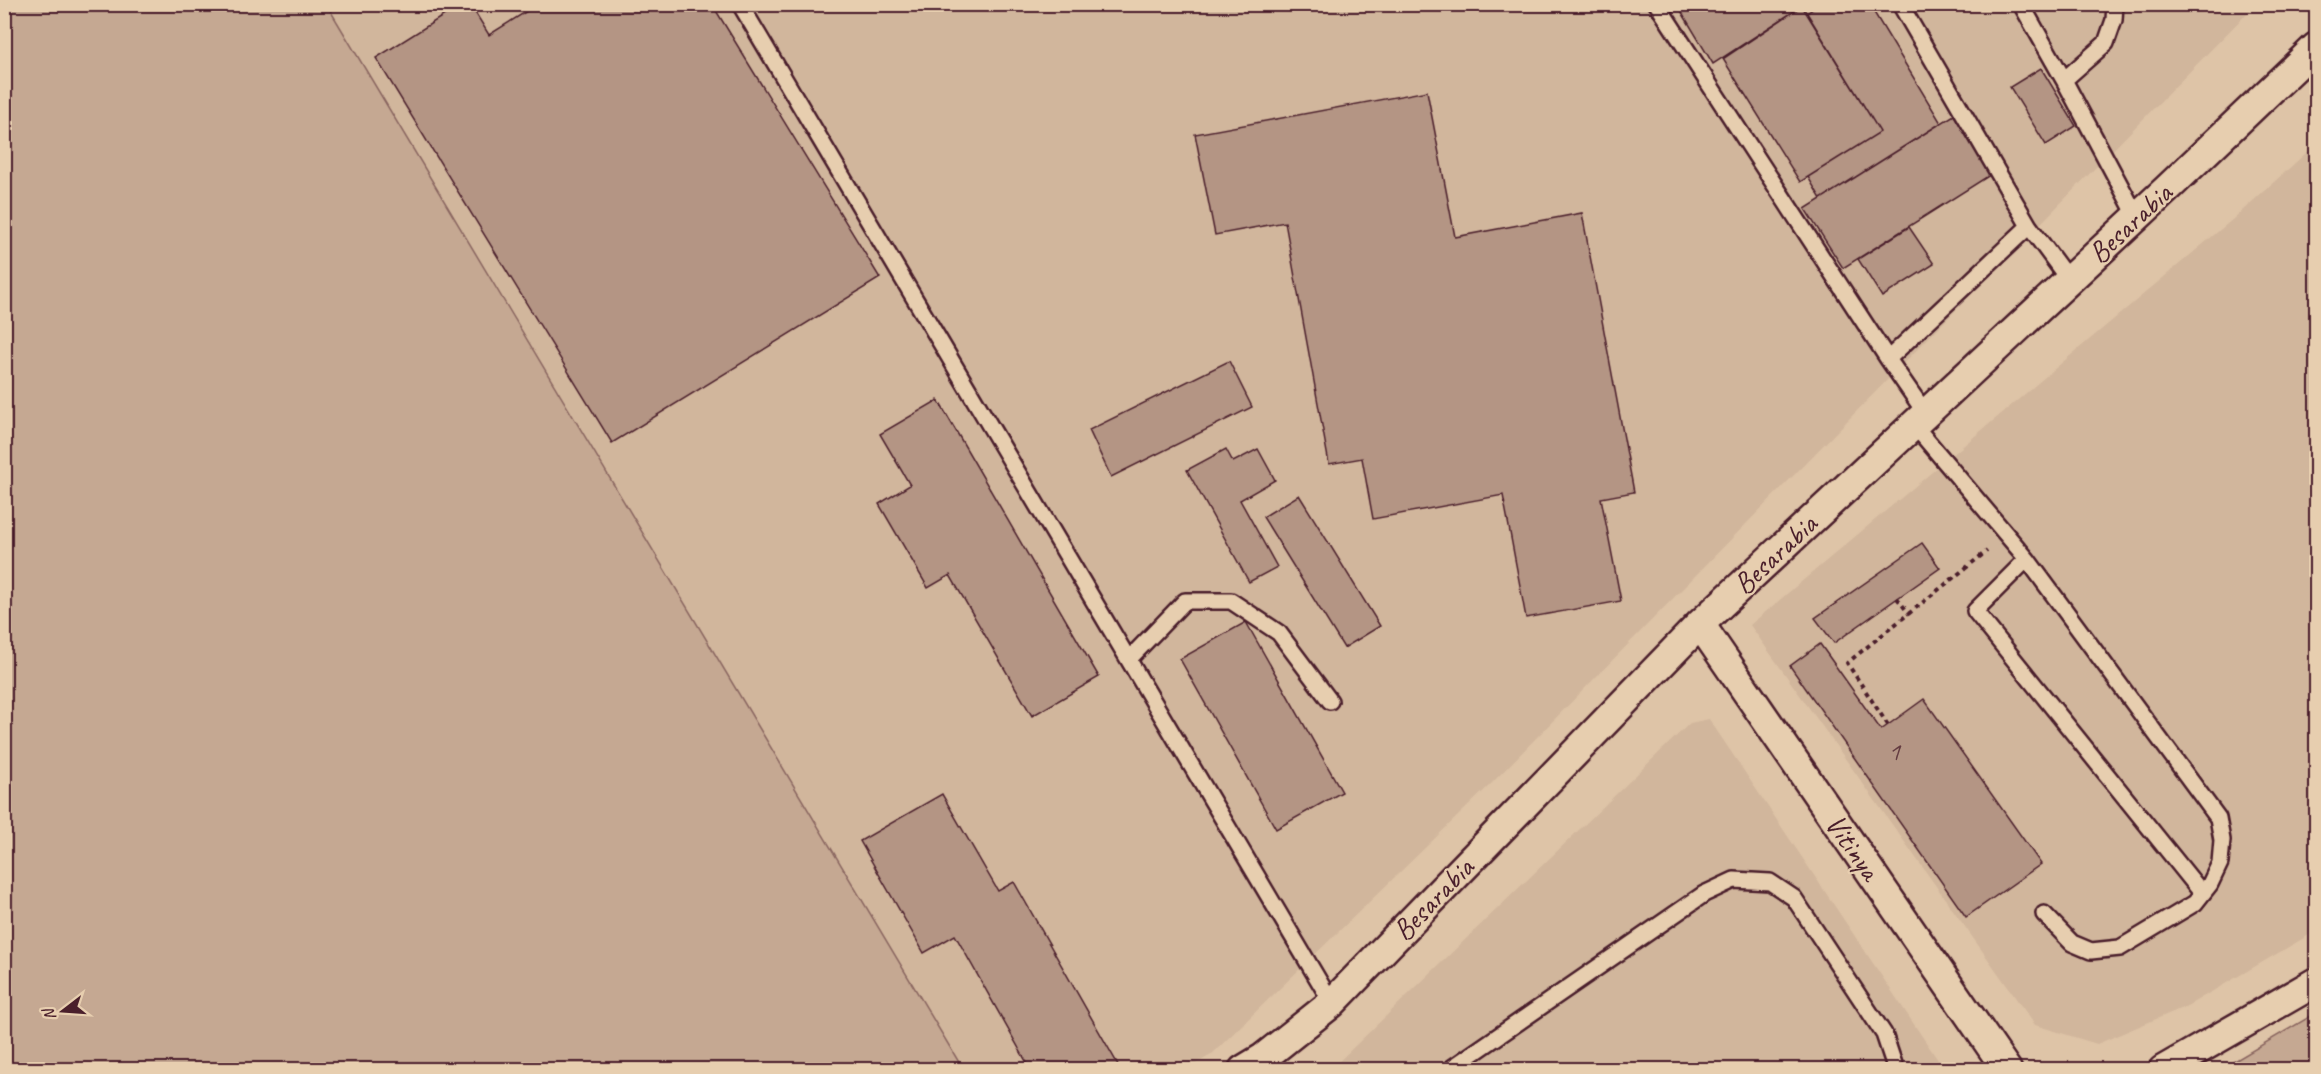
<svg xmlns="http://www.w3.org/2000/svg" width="2321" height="1074" font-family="Caveat,sans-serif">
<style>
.built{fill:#d1b69c}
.green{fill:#c5a892;stroke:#88645e;stroke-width:1.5}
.building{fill:#b49584;stroke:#4a1f2b;stroke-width:1.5}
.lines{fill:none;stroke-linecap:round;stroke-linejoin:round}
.service-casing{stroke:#4a1f2b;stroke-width:20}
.minor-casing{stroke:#4a1f2b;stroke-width:33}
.path{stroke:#4a1f2b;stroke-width:4;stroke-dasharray:4.5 4.5;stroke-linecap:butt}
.service{stroke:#e7ceaf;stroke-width:15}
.minor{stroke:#e7ceaf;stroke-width:28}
.labels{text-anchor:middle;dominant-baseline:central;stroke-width:4.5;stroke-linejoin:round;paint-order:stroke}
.number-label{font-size:27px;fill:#643c41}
.street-label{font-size:30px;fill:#4a1f2b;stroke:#e7ceaf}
</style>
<rect width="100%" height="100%" fill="#dec4a7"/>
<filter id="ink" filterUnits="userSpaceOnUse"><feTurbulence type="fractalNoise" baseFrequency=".0167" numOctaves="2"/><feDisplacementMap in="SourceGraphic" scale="12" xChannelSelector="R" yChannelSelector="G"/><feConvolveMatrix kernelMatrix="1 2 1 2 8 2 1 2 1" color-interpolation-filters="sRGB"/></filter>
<g filter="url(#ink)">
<!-- built -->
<path class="built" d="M327 5H2255L1492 783 1211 1055 1185 1070 963 1069Z
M2316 144V931L2187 1006 2097 1044 2035 1025 1750 625 2233 219Z
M1709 719 1944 1069 1330 1070 1690 723Z"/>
<!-- green -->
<path class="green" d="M5 4 327 5 963 1069H5Z
M2316 1013V1069H2221Z"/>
<!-- building -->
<path class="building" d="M462 4H470L489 35 538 4H712L880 278 612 443 376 58Z
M1677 4H1805L1713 64Z
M1820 4H1869L1941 123 1821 199 1808 177 1880 132 1807 13Z
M1802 6 1880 132 1800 182 1723 59Z
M2041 68 2076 126 2046 145 2010 87Z
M1427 91 1455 237 1582 213 1634 492 1601 498 1621 601 1526 618 1503 495 1373 519 1362 458 1329 464 1285 222 1215 235 1195 134Z
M1954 115 1990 175 1843 268 1805 209Z
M1909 227 1934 264 1882 297 1858 259Z
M1229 361 1252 407 1111 477 1089 430Z
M938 400 1099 677 1032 716 950 575 928 588 879 504 910 485 880 434Z
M1226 449 1233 462 1258 449 1275 480 1240 500 1277 567 1249 582 1187 470Z
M1299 495 1380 626 1344 648 1263 517Z
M1922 543 1940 568 1834 643 1815 618Z
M1246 622 1342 792 1276 829 1180 659Z
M1820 644 1881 730 1924 699 2041 864 1966 917 1790 666Z
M942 794 998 891 1014 882 1121 1070H1031L955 935 924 953 860 841Z"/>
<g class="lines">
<defs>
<path id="service" d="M740 4 1332 1003
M1657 4 1888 359 1926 414
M2021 4 2064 80 2137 217
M2064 80 2106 43 2114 20 2115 4
M2029 226 2068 279
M1888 359 2029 226 1900 4
M1914 425 2027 559 2218 818 2222 840 2220 863 2210 884 2195 903 2120 948 2091 951 2072 943 2044 914
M2027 559 1975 611 2202 893
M1129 659 1185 601H1231L1279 633 1330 701
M1449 1070 1704 894 1734 880 1770 882 1794 898 1884 1034 1896 1070"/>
<path id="minor" d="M1700 624 2007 1070
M1243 1070 1263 1058 1332 1003 1700 624 2168 188 2316 47
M2163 1070 2316 982"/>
</defs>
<!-- service casing -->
<use href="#service" class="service-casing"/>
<!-- minor casing -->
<use href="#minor" class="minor-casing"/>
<!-- path -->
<path class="path" d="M1897 598 1910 615
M1888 725 1847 663 1987 551"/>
<!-- service -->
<use href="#service" class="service"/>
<!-- minor -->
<use href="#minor" class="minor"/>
</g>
</g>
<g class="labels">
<!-- number labels -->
<g class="number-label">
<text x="1894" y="751">1</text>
</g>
<!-- street labels -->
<g class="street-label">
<text transform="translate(2130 223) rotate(-43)">Besarabia</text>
<text transform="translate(1775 554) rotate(-43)">Besarabia</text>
<text transform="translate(1853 847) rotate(55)">Vitinya</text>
<text transform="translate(1433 899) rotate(-46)">Besarabia</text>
</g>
</g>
<!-- margin -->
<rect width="2321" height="1074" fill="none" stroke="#e7ceaf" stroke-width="24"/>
<rect x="12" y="12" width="2297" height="1050" fill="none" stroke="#4a1f2b" stroke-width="2" filter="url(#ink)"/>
<!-- north arrow -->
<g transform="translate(63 1011) rotate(253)" stroke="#e7ceaf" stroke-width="4.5" paint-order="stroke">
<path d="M0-4.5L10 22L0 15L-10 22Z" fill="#4a1f2b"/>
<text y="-9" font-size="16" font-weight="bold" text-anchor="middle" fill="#4a1f2b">N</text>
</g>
</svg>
